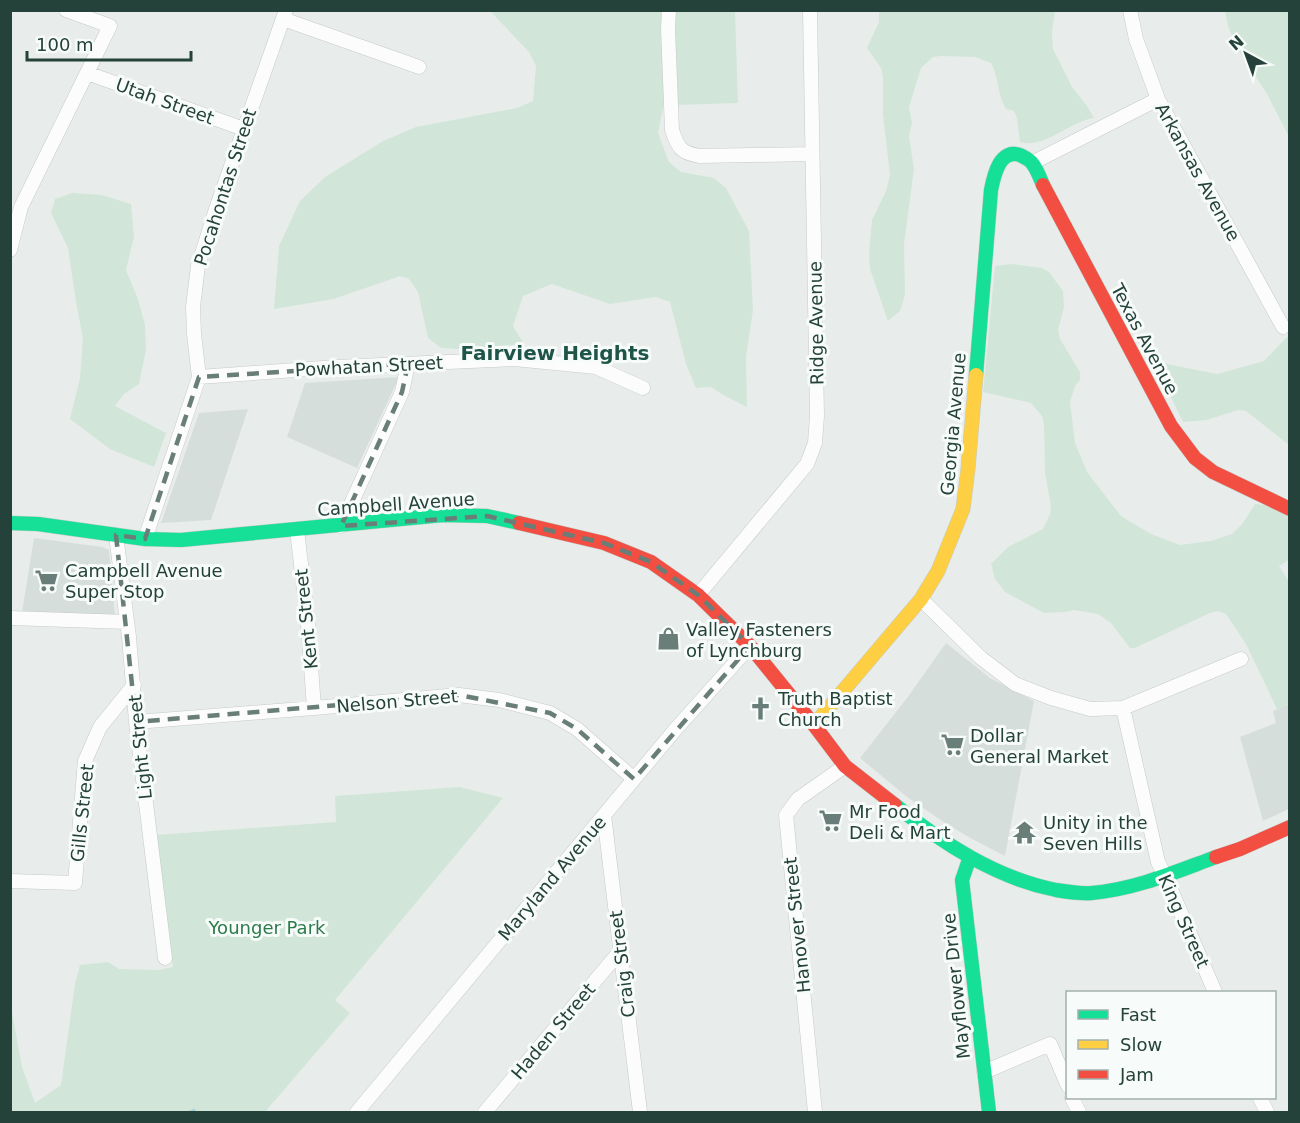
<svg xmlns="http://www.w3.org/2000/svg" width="1300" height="1123" font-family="'DejaVu Sans',sans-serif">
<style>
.built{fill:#d6dedb}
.green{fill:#d1e6d8}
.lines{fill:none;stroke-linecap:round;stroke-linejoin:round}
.stream{stroke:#a9d4db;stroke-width:3}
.street-casing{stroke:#c5cac8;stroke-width:15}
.fast-casing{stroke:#c3cbc8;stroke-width:15}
.slow-casing{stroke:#c3cbc8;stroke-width:15}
.jam-casing{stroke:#c3cbc8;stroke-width:15}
.street{stroke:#fcfcfc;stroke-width:14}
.fast{stroke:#16e098;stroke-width:14}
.slow{stroke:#ffcf43;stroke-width:14}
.jam{stroke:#f24e42;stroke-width:14}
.marked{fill:none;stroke:#697e78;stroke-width:4.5;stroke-dasharray:12 8;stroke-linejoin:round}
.labels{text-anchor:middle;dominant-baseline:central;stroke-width:6;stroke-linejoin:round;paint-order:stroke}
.street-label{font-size:18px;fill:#24423a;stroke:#f7fbf9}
.poi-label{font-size:18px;fill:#24423a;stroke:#f7fbf9;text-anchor:start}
.park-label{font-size:18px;fill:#2d7a4b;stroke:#f7fbf9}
.neighbourhood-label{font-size:20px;font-weight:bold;fill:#1f5548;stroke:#f7fbf9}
</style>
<rect width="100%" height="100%" fill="#e8edeb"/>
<!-- built -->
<path class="built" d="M399 377 357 468 287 437 305 383Z
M248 409 211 520 161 523 199 413Z
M34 538 102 547 109 550 115 616 22 612Z
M946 643 990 678 1034 701 1005 856 972 839 945 823 907 797 860 758 907 698Z
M1289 704V809L1263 821 1240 737 1276 723 1273 711Z"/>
<!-- green -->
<path class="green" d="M490 11H661V23L667 87 658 133 669 162 681 172 714 178 726 188 749 231 753 310 746 357 747 407 725 396 711 387 696 388 686 364 670 302 656 297 610 304 552 284 523 296 513 326 524 344 457 349 441 348 428 338 418 292 409 279 400 276 334 299 274 309 279 246 300 201 325 177 383 141 416 127 517 108 533 101 536 66 529 52Z
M675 11H735L738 103 677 105Z
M879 11H1055L1052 32 1053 49 1072 87 1087 106 1094 118C1069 122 1044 149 1020 142L1017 118 1014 111 1006 109C997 95 999 77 991 63L975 57 941 56 933 57 921 68 909 107 912 123 909 136 914 169 904 244 905 295 900 311 888 321 870 269 869 253 872 220 886 191 890 175 883 115V76L881 68 867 48 879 22Z
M1225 11H1289V137L1267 94 1237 48 1228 26Z
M72 193 102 195 131 204 134 237 126 270 138 299 145 325 146 350 139 384 124 394 115 406 166 433 154 467 110 449 70 419 80 378 83 339 76 302 68 248 51 213 55 199Z
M1012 264 1042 268 1049 272 1063 291 1064 307 1058 330 1060 339 1080 372V380L1075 386 1070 402 1075 443 1087 472 1121 516 1151 534 1180 545 1211 541 1232 534 1243 523 1255 504 1270 506 1289 517V560L1279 566 1289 582V704L1277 709 1246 644 1226 614 1218 611 1210 613 1135 648H1130L1111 623 1098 614 1074 610 1066 612 1044 613 1005 592 995 579 991 564 1008 547 1043 529 1050 514 1051 506 1045 473 1044 424 1042 416 1031 403 983 392 995 266Z
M1289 335V445L1246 411 1238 410 1207 420 1183 422 1166 387 1156 373 1162 363 1217 374 1264 361Z
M460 787 503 798 335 1000 350 1013 265 1112H11L10 1001 22 1067 35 1103 61 1085 75 984 80 965 108 962 119 969 159 970 173 967 156 835 336 822 335 796Z"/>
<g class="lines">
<!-- stream -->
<path class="stream" d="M190 1112 194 1110"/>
<defs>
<path id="street" d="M669 10 668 29 672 130C678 148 681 153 700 156L812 154
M1130 10 1136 39 1158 99 1283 327
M283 19 419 67
M87 73 244 129
M1032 163 1158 99
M10 250 21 207 110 26 66 10
M199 377 337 367 514 359 596 367 643 388
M341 526 402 392 408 364
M297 530 308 625 314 708
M116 535 129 637 136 722 165 958
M145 539 199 377 194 334 193 307 198 266 216 209 286 10
M698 595 807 464 815 443 817 416 810 10
M921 599 981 658 1015 684 1051 698 1090 709 1123 708 1241 659
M10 618 127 622
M1123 708 1158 862 1165 876 1215 992
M136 722 314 708 459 695 499 700 550 713 577 729 634 779
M604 815 640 1112
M10 881 75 883 85 761 100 727 134 685
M984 1072 1050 1044 1068 1086
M1072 1098 1079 1112
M1260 1098 1267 1112
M357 1112 674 731 750 646
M485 1112 621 950
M815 1112 786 815 798 799 845 766"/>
<path id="fast" d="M976 375 991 190C994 175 1000 148 1020 155 1024 157 1030 160 1032 163 1037 169 1040 178 1043 185
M10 523 38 524 145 539 181 540 443 515 487 516 519 523
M895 805C942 843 996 878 1056 890 1068 892 1080 894 1092 893 1136 889 1175 872 1216 857
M970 857 962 880 989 1112"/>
<path id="slow" d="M814 725 921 599 938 571 963 509 968 469 976 375"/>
<path id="jam" d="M1043 185 1171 426 1195 458 1213 472 1290 509
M519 523 604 543 651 562 698 595 750 646 814 725 845 766 895 805
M1216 857 1240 849 1290 827"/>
</defs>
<!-- street casing -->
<use href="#street" class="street-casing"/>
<!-- fast casing -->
<use href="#fast" class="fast-casing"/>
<!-- slow casing -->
<use href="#slow" class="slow-casing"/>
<!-- jam casing -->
<use href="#jam" class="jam-casing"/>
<!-- street -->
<use href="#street" class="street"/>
<!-- fast -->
<use href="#fast" class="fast"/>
<!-- slow -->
<use href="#slow" class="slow"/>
<!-- jam -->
<use href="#jam" class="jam"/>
</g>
<!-- marked area -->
<path class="marked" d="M408 364 402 392 341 526 487 516 604 543 651 562 698 595 750 646 634 779 577 729 550 713 459 695 136 722 116 535 145 539 199 377Z"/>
<!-- icons -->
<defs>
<symbol id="supermarket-bare" viewBox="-9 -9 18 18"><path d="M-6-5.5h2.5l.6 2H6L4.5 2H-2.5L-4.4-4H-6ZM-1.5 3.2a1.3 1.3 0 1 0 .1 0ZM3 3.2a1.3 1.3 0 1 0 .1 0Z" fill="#697e78" stroke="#f7fbf9" stroke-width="2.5" paint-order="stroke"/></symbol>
<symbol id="shop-bare" viewBox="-9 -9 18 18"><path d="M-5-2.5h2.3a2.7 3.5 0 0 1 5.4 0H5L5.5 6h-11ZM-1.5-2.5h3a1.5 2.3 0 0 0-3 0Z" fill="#697e78" stroke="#f7fbf9" stroke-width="2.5" paint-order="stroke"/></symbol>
<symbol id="church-bare" viewBox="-9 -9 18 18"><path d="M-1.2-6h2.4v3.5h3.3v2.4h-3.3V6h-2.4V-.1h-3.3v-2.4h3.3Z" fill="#697e78" stroke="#f7fbf9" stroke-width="2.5" paint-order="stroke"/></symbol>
<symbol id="temple-bare" viewBox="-9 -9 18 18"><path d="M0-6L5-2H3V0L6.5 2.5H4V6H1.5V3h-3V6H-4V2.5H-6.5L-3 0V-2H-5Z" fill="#697e78" stroke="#f7fbf9" stroke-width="2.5" paint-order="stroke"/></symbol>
</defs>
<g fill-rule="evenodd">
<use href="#supermarket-bare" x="30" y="564" width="33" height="33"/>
<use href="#shop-bare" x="652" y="622" width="33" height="33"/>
<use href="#church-bare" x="744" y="692" width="33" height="33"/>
<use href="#supermarket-bare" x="936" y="728" width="33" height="33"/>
<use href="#supermarket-bare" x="814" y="804" width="33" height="33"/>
<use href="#temple-bare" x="1008" y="816" width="33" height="33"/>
</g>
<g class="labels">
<!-- street labels -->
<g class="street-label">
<text transform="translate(165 101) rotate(20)">Utah Street</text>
<text transform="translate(1198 172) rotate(61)">Arkansas Avenue</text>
<text transform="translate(225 187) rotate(-72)">Pocahontas Street</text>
<text transform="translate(816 323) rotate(-91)">Ridge Avenue</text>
<text transform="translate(1145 339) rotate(62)">Texas Avenue</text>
<text transform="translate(369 366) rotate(-3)">Powhatan Street</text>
<text transform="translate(953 424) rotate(-85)">Georgia Avenue</text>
<text transform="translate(396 504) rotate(-4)">Campbell Avenue</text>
<text transform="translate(306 619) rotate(-96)">Kent Street</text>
<text transform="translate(397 701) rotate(-5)">Nelson Street</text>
<text transform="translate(140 747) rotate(-96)">Light Street</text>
<text transform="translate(82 813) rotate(-84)">Gills Street</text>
<text transform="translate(552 878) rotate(-50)">Maryland Avenue</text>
<text transform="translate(1184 921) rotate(66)">King Street</text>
<text transform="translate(797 925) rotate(-96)">Hanover Street</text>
<text transform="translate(622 964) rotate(-97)">Craig Street</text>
<text transform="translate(956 986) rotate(-96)">Mayflower Drive</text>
<text transform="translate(553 1031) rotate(-50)">Haden Street</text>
</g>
<!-- poi labels -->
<g class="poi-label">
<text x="65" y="570">Campbell Avenue<tspan x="65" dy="21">Super Stop</tspan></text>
<text x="686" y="629">Valley Fasteners<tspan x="686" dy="21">of Lynchburg</tspan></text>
<text x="778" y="698">Truth Baptist<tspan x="778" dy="21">Church</tspan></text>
<text x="970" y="735">Dollar<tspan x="970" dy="21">General Market</tspan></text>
<text x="849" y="811">Mr Food<tspan x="849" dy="21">Deli &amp; Mart</tspan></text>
<text x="1043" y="822">Unity in the<tspan x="1043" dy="21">Seven Hills</tspan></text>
</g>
<!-- park labels -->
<g class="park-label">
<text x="267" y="927">Younger Park</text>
</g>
<!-- neighbourhood labels -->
<g class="neighbourhood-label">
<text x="555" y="353">Fairview Heights</text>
</g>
</g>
<!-- border -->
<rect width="1300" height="1123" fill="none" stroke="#24423a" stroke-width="24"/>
<!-- legend -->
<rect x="1066" y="991" width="210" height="108" fill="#f7fbf9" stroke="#a3b1ad" stroke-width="1.5"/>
<rect x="1078" y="1010" width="30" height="9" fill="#16e098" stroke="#a3b1ad" stroke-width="1.5"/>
<text x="1120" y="1021" font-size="18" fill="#24423a">Fast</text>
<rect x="1078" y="1040" width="30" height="9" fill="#ffcf43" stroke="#a3b1ad" stroke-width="1.5"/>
<text x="1120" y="1051" font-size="18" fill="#24423a">Slow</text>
<rect x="1078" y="1070" width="30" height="9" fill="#f24e42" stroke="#a3b1ad" stroke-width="1.5"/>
<text x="1120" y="1081" font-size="18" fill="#24423a">Jam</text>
<!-- north arrow -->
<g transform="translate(1246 54) rotate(319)" stroke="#f7fbf9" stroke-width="4.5" paint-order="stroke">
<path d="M0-4.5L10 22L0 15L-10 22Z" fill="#24423a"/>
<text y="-9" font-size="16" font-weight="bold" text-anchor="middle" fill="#24423a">N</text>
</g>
<!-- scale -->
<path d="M27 51v9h164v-9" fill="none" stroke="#24423a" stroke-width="3"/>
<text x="36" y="51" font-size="18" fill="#24423a" stroke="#f7fbf9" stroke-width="4.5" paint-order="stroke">100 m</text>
</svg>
